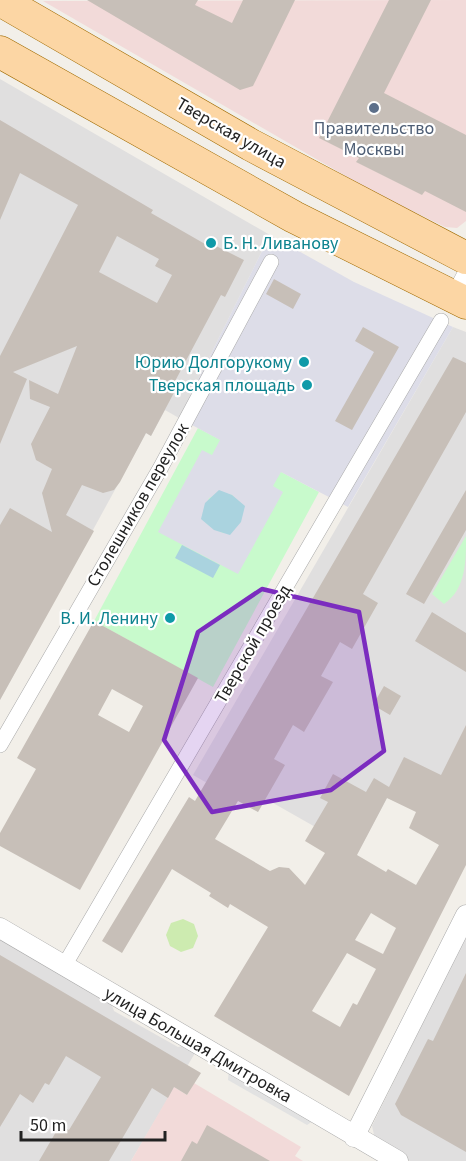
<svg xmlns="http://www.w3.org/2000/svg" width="466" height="1161" font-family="'Source Sans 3',sans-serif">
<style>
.residential{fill:#e0dfdf}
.commercial{fill:#f2dad9}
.grass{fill:#cdebb0}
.park{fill:#c8facc}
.parking{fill:#e2e2e2}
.plaza{fill:#dddde8;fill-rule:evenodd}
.water{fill:#aad3df}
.building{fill:#c7bfb8;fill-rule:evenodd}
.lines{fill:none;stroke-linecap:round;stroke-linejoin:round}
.pedestrian-casing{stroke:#a9a9a9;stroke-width:16}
.minor-casing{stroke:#a9a9a9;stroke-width:21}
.primary-casing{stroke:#a06b00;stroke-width:33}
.pedestrian{stroke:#fff;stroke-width:15}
.minor{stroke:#fff;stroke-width:20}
.primary{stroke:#fcd6a4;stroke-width:32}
.marked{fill:#7b2cbf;fill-opacity:0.2;stroke:#7b2cbf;stroke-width:4.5;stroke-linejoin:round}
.service-dot{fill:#5c6f8a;stroke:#fff;stroke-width:2}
.culture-dot{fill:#0f9aa8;stroke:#fff;stroke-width:2}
.labels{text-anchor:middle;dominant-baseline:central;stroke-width:4.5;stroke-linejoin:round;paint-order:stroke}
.service-label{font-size:18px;fill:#4e5e75;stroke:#fff}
.street-label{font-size:18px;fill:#222;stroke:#fff}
.culture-label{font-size:18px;fill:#0d838f;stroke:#fff;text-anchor:end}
</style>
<rect width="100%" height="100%" fill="#f2efe9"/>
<!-- residential -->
<path class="residential" d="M0 79 270 235 179 418 165 410 151 436 146 433 0 700Z
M453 327 466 332V831L387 798 363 843 340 841 266 799 258 812 193 775Z
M466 936V1161H410L375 1139 372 1126Z
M0 937 109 997 114 1011 178 1047 192 1044 198 1048 131 1161H0Z"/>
<!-- commercial -->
<path class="commercial" d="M466 0V221L457 228 445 227 375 193 43 1Z
M194 1083 301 1147 295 1156 303 1161H131L174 1087 187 1095Z"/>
<!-- grass -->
<path class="grass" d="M183 919 194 924 198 936 193 948 181 952 170 946 166 935 171 923Z"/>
<!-- park -->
<path class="park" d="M198 428 319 492 213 687 94 621Z
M466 536C466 562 466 589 444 604L432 594Z"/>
<!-- parking -->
<path class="parking" d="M229 1068 316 1119 307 1125 228 1080Z"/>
<!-- plaza -->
<path class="plaza" d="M270 235 354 282 453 327 348 507 281 472 273 486 283 492 238 574 158 532 202 450 212 455 220 440 179 418ZM223 493 232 495 241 504 226 532 223 533 207 524 203 515 209 498Z"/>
<!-- water -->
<path class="water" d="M219 490 232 495 245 506 241 522 230 535 214 530 201 519 205 503Z
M182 545 220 565 213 578 175 558Z"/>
<!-- building -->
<path class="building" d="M87 0H198L195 5 232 23 243 0H295L253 86 240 90Z
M389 0H431L384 93 466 135V212L425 191 422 195 356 162 359 158 319 138Z
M0 120 153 210 151 213 205 244 206 241 244 260 225 297 221 295 173 385 177 387 151 436 146 433 120 482 114 490 103 493 82 485 66 515 94 531 0 700V525L10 508 52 532 42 493 52 469 36 460 31 444 50 407 30 399 29 380 58 394 77 346 13 372 27 379 0 444V356L78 205 20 173 0 220ZM117 236 159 259 155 266 172 275 157 303 99 272Z
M274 279 301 294 293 309 266 294Z
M363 327 399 347 352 430 335 421 374 352 355 341Z
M453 357 466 363V412L363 594 378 603 352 649 340 642 321 676 333 682 304 732 293 725 274 759 285 765 258 812 238 801 215 839 270 871 279 867 289 868 305 885 325 853 305 841 328 802 320 798 333 774 366 792 374 778 389 787 404 757 441 775 466 725V865L349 1096 214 1016 268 927 230 904 228 908 209 896 211 893 172 869 122 953 102 941 189 797 195 801ZM387 798 416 812 409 828 439 845 416 885 388 869 386 872 357 855ZM371 913 396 928 383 954 355 940ZM347 953 376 969 357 1005 353 1003 340 1027 312 1011Z
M466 490V530L424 604 406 594Z
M432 612 466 633V672L415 641Z
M94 621 198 678 80 890 0 846V833L36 769 17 758ZM112 689 143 706 129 732 98 715Z
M384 686 401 696 390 715 373 705Z
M0 955 201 1073 187 1095 174 1087 168 1098 152 1088 109 1161H39L60 1125 69 1130 101 1077 66 1056 49 1085 45 1083 33 1103 20 1094 0 1127Z
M466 973V1152L401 1115 395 1104 428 1039 433 1041Z
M207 1125 270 1161H181L192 1141 197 1144Z"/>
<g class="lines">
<defs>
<path id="pedestrian" d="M0 745 161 467 271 262
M64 966 441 321"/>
<path id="minor" d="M455 298 466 277
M0 928 398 1161
M354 1137 466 915"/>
<path id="primary" d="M0 0 251 145 466 258
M0 52 294 217 466 303"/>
</defs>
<!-- pedestrian casing -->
<use href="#pedestrian" class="pedestrian-casing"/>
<!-- minor casing -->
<use href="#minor" class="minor-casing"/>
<!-- primary casing -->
<use href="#primary" class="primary-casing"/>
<!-- pedestrian -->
<use href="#pedestrian" class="pedestrian"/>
<!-- minor -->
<use href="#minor" class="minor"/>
<!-- primary -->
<use href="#primary" class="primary"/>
</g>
<!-- marked area -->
<path class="marked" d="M262 589 359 612 384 751 331 790 212 812 164 740 198 632Z"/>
<!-- markers -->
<circle class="service-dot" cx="374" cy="108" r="6"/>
<g class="culture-dot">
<circle cx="211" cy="243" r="6"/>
<circle cx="304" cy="362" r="6"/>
<circle cx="307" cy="385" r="6"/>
<circle cx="170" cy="618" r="6"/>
</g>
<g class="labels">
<!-- service labels -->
<g class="service-label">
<text x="374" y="128">Правительство<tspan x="374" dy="21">Москвы</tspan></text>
</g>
<!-- street labels -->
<g class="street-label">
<text transform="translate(231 133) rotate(30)">Тверская улица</text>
<text transform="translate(138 505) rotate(-60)">Столешников переулок</text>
<text transform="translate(253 644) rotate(-60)">Тверской проезд</text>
<text transform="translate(198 1045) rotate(30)">улица Большая Дмитровка</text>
</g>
<!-- culture labels -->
<g class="culture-label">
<text x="223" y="243" text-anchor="start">Б. Н. Ливанову</text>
<text x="292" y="362">Юрию Долгорукому</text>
<text x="295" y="385">Тверская площадь</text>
<text x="158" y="618">В. И. Ленину</text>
</g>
</g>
<!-- scale -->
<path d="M21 1131v9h144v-9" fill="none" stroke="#222222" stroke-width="3"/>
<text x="30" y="1131" font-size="18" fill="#222222" stroke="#ffffff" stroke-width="4.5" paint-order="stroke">50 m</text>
</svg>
